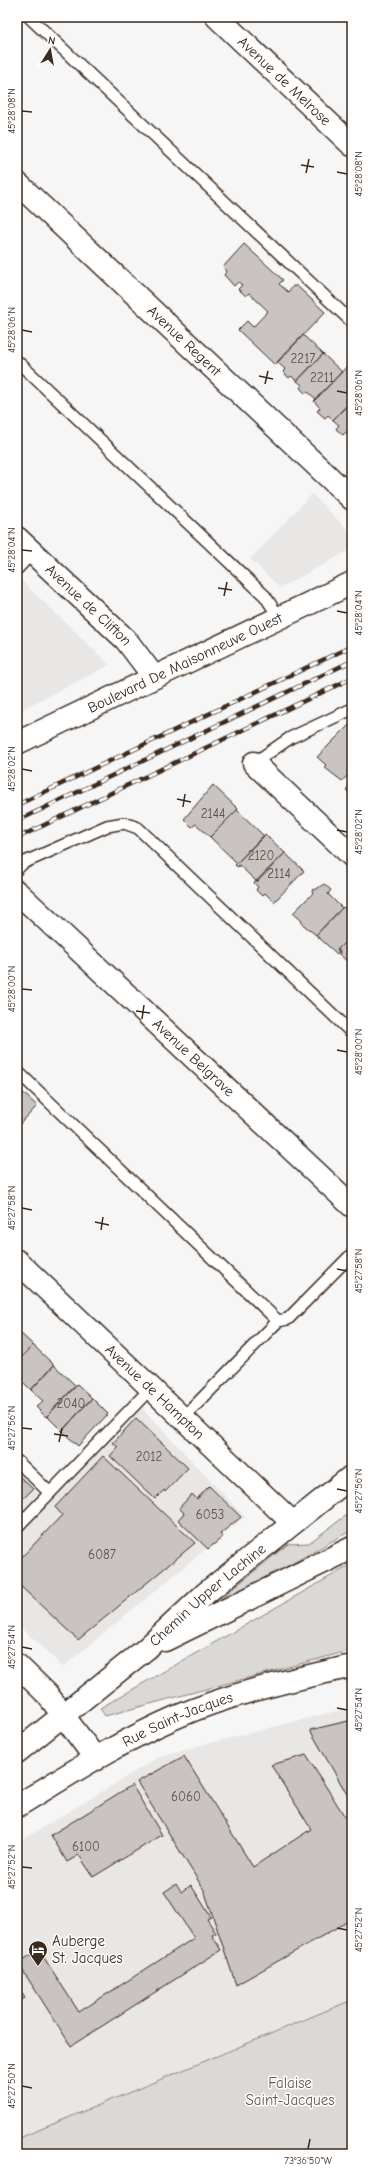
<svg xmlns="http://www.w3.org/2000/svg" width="369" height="2171" font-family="'Comic Neue',sans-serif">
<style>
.built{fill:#e9e7e6}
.green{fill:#dbd9d6;stroke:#8b827a}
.building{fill:#c9c3c1;stroke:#3b2a1e}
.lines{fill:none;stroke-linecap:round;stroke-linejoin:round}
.lane-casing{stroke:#3b2a1e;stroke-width:14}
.street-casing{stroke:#3b2a1e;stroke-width:25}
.secondary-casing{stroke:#3b2a1e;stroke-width:25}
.lane{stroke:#fff;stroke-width:11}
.street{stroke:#fff;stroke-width:22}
.secondary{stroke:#fff;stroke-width:22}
.rail-casing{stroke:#3b2a1e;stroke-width:4.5}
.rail{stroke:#fff;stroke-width:3;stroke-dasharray:9;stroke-linecap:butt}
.ticks{fill:none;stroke:#3b2a1e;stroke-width:1.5}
.labels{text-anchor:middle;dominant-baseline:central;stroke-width:3;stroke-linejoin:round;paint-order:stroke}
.number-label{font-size:13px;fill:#5e5047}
.street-label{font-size:15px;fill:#3b2a1e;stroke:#fff}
.poi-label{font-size:15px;fill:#3b2a1e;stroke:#fff;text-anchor:start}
.park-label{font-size:15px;fill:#63564c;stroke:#fff}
.neatline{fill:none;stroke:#3b2a1e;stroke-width:1.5}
.ticks-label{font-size:10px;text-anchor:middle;fill:#3b2a1e}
</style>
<rect width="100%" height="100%" fill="#f7f6f6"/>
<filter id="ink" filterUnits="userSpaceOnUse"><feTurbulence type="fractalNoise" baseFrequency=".025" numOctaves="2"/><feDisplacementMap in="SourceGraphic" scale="8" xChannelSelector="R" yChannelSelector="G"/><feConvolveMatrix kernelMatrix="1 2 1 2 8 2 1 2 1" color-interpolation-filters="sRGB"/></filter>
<g filter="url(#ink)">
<!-- built -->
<path class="built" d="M312 494 350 532 352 549 280 588 250 559Z
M21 580 110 665 17 712V585Z
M142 1408 245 1517 63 1667 17 1624V1472L49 1504Z
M352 1707V2000L17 2139V1843L162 1755Z"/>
<!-- green -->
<path class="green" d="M352 1511V1530L211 1609 209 1608 288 1544 309 1543Z
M352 1564V1650L105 1716 100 1708Z
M352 2000V2154H17V2139Z"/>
<!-- building -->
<path class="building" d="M244 244 283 280 279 284 288 292 293 286H297L325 312 275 365 238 330 247 321 253 327 268 311 249 293 246 296 238 289 242 285 238 282 234 286 224 275 227 271 223 267Z
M303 335 323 354 297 381 291 376 289 378 283 372 285 369 277 362Z
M323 354 342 372 316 399 308 392 306 394 300 388 302 385 297 381Z
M349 364 352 367V400L333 420 328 415 325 418 317 411 320 408 314 401Z
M352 400V437L346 432 343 435 336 429 339 425 333 420Z
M350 724 352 726V771L342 781 324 767 326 765 317 757Z
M352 782V795L346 790Z
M213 785 238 809 210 837 196 824 192 827 184 819Z
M237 810 264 836 237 863 210 837Z
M265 834 285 853 257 882 239 865 238 867 235 865Z
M285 853 304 871 274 902 265 893 262 896 256 890 258 887 254 883Z
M324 884 331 890 328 894 342 908 316 935 300 922 302 921 293 913 313 893 312 891 313 889 315 890Z
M343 907 352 916V935L337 950 339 952 337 954 316 935Z
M352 935V974L348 970 352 966 339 954 340 952 338 949Z
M17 1087 37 1106 20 1124 17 1121Z
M17 1330 33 1345 17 1362Z
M33 1345 54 1365 31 1390 17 1376V1362Z
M54 1365 76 1386 46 1417 36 1407 43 1401 31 1390Z
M77 1384 92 1398 62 1431 47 1416Z
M92 1398 108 1414 78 1446 62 1431Z
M136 1418 188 1468 165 1492 164 1490 155 1499 110 1456 118 1447 113 1443Z
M103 1456 195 1543 78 1640 17 1583V1562L62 1515 55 1507Z
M17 1474 33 1489 17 1505Z
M209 1486 241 1517 220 1534 223 1537 208 1549 178 1520 184 1513 179 1508 192 1494 197 1499Z
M352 1720V1803L310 1730Z
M306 1755 352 1828V1919L236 1985 204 1890 137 1782 184 1756 253 1867 311 1829 271 1765Z
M132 1785 162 1835 93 1877 79 1855 67 1862 51 1835Z
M176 1884 182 1892 191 1885 211 1917 207 1919 216 1933 212 1935 221 1950 71 2046 18 1963 39 1950 79 2012 194 1938 164 1892Z
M17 1986 25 1998 17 2003Z"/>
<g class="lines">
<defs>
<path id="lane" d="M29 17 352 322
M17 361 265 596 280 619
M17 569 33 552
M254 763 290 738 352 709
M17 869 23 863 107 826 124 823 138 828 352 1033
M17 1071 278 1321
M183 1418 278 1321 288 1319 352 1254
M17 1461 50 1493
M17 1527 151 1388"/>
<g id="street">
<path id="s1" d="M217 17 352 145"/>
<path id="s2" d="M17 183 352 499"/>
<path id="s3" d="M17 538 126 640 154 677"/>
<path d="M254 763 352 856"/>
<path id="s4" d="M17 892 352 1206"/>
<path id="s5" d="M17 1261 293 1523"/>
<path d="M17 1665 47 1694 96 1759"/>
</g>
<g id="secondary">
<path id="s6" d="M17 743 352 583"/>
<path d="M165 1640 352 1548"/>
<path id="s7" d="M17 1752 146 1649 206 1593 352 1476"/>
<path id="s8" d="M17 1806C68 1775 119 1742 174 1718 231 1693 292 1680 352 1666"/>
</g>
</defs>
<!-- lane casing -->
<use href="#lane" class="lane-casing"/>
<!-- street casing -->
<use href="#street" class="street-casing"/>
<!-- secondary casing -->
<use href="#secondary" class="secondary-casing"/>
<!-- lane -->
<use href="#lane" class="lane"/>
<!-- street -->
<use href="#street" class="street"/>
<!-- secondary -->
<use href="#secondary" class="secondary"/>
<defs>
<path id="rail" d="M17 805 352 646
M17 821 352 661
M17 838 352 678"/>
</defs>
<!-- rail casing -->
<use href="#rail" class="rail-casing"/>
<!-- rail -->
<use href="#rail" class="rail"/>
</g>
</g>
<!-- ticks -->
<path class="ticks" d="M22 111 32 112M301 165 314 167M337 172 347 174M306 173 309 159M22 330 32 332M259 376 273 379M265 384 268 371M337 391 347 393M22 550 32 551M218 588 232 590M224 596 227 582M337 611 347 613M22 769 32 771M177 799 191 802M183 807 185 794M337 830 347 832M22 989 32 990M136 1011 150 1013M142 1019 144 1005M337 1050 347 1052M22 1208 32 1210M95 1222 109 1225M101 1230 103 1217M337 1269 347 1271M22 1428 32 1429M54 1434 68 1436M59 1442 62 1428M337 1489 347 1491M22 1647 32 1649M337 1708 347 1710M22 1867 32 1868M337 1928 347 1930M22 2086 32 2088M308 2149 310 2139"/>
<!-- icons -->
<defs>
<symbol id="hotel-pin" viewBox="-11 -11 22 30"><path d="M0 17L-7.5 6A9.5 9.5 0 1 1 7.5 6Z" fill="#3b2a1e" stroke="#fff"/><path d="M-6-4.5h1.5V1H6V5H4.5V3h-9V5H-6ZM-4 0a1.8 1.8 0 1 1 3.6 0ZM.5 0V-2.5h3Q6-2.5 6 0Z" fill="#fff"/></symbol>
</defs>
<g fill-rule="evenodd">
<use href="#hotel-pin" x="27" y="1939" width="22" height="30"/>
</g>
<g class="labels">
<!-- number labels -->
<g class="number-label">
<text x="303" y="358">2217</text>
<text x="322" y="377">2211</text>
<text x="213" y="813">2144</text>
<text x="261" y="855">2120</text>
<text x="279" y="873">2114</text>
<text x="71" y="1403">2040</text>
<text x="149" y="1456">2012</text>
<text x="210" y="1514">6053</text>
<text x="102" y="1554">6087</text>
<text x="186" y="1796">6060</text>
<text x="86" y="1846">6100</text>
</g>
<!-- street labels -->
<g class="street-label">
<text stroke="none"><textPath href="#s1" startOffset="93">Avenue de Melrose</textPath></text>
<text stroke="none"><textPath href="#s2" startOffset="230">Avenue Regent</textPath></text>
<text stroke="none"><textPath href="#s3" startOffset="98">Avenue de Clifton</textPath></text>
<text stroke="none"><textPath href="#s6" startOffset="186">Boulevard De Maisonneuve Ouest</textPath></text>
<text stroke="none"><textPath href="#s4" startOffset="242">Avenue Belgrave</textPath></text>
<text stroke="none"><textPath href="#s5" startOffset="190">Avenue de Hampton</textPath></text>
<text stroke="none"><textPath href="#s7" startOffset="247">Chemin Upper Lachine</textPath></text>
<text stroke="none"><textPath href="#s8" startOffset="183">Rue Saint-Jacques</textPath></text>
</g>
<!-- poi labels -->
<g class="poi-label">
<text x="52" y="1941">Auberge<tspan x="52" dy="17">St. Jacques</tspan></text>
</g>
<!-- park labels -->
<g class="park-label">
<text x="290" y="2083">Falaise<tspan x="290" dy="17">Saint-Jacques</tspan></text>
</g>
</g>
<!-- margin -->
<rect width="369" height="2171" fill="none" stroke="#fff" stroke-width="44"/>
<!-- north arrow -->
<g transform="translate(50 50) rotate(11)" stroke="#ffffff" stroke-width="3" paint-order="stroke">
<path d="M0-3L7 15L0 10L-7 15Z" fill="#3b2a1e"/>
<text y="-6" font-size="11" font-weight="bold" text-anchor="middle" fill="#3b2a1e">N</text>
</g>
<rect x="22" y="22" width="325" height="2127" class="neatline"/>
<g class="ticks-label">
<text transform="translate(11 111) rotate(-90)" y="4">45°28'08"N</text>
<text transform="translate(358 174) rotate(-90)" y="4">45°28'08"N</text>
<text transform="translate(11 330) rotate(-90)" y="4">45°28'06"N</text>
<text transform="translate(358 393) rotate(-90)" y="4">45°28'06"N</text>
<text transform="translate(11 550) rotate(-90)" y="4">45°28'04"N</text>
<text transform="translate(358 613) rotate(-90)" y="4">45°28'04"N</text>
<text transform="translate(11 769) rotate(-90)" y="4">45°28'02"N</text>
<text transform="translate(358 832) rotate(-90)" y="4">45°28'02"N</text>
<text transform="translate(11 989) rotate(-90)" y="4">45°28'00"N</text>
<text transform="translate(358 1052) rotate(-90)" y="4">45°28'00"N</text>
<text transform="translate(11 1208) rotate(-90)" y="4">45°27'58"N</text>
<text transform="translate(358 1271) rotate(-90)" y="4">45°27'58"N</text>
<text transform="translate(11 1428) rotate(-90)" y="4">45°27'56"N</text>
<text transform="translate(358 1491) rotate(-90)" y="4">45°27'56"N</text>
<text transform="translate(11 1647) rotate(-90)" y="4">45°27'54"N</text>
<text transform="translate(358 1710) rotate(-90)" y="4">45°27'54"N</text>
<text transform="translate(11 1867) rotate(-90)" y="4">45°27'52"N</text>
<text transform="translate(358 1930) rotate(-90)" y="4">45°27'52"N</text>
<text transform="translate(11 2086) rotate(-90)" y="4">45°27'50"N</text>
<text x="308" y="2164">73°36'50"W</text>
</g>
</svg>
